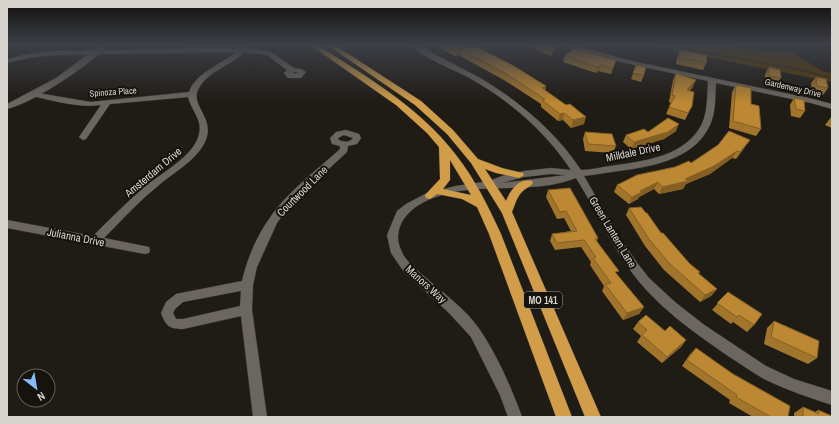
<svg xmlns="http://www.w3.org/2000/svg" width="839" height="424" font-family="'Archivo Narrow',sans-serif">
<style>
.green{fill:#593a00}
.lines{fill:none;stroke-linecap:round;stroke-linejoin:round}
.stream{stroke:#3d2b11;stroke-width:2}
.minor-casing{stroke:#3a3734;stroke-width:1}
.tertiary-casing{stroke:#3a3734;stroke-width:1}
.trunk-casing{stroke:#3a3734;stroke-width:1}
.minor{fill:#6b665f;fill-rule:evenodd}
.tertiary{fill:#6b665f;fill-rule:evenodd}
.trunk{fill:#d29d48;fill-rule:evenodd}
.wall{fill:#a2752c}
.shaded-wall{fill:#845f24}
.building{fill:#bc8833;stroke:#845f24}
.labels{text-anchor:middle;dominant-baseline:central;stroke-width:4;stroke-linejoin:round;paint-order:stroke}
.far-street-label{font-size:9px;fill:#d7d4d0;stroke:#16120d}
.shield{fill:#16120d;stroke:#9d9a96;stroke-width:1}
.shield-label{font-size:10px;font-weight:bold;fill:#d7d4d0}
.street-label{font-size:11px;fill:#d7d4d0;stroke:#16120d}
</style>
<rect width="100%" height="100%" fill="#1f1b15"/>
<!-- green -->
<path class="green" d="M657 44 709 45 793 53 824 72 832 73V82L656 47Z"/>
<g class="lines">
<!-- stream -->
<path class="stream" d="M653 44 792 68 832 78"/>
<defs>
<path id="minor" d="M410 44H417C438 57 460 67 482 79 520 102 556 132 581 170 591 170 601 167 611 166 642 161 680 158 699 129 708 116 707 97 708 81L598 57 561 45 560 44H569L632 61 813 99 832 104V109L811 103 716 83C715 97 716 112 710 125 693 162 647 167 612 172 602 173 594 175 584 176L618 235 638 264 649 278 675 302 703 324 766 366 794 379 832 391V405C810 398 787 390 766 380 753 373 741 364 728 356 692 331 656 306 630 270 609 241 595 208 576 178 531 196 478 180 433 198 420 203 407 211 401 224 397 233 397 241 401 250 405 261 417 270 425 277 443 293 467 310 480 330 497 355 512 389 522 417H508L500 395 471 337 448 312 404 272 391 253 387 235 397 211 406 204 427 193 456 186 489 181 502 176 524 171 551 168 571 170C545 131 509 100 468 77 450 68 423 58 410 44ZM551 174 566 175 502 183 524 177Z
M243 47 271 52 294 68 301 69 306 72 301 78H288L284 73 287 70 267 55 244 52C231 66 208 71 199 88 188 106 218 118 204 144 194 162 174 172 159 185 139 201 122 220 104 238L149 247 150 250 149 253 145 254 7 228V220L93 236C109 220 125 204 142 189 158 175 195 156 199 134 203 120 191 110 188 97L110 104 86 139 83 140 79 137 101 105C78 108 55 101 32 96V92L91 102 189 92C196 72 221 65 236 52L53 55 28 58 7 63V59L28 54 53 51ZM294 72H298L293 74Z
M346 130 359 134 361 138 357 144 348 146 347 152 290 205 277 223 257 267 253 285 252 310 267 417H253L241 316 183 329C169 329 166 326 161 313L166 302 176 294 242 281C247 260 256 237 269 219 286 193 317 170 340 149V146L332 144 330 138 336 132ZM344 135 353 138C349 143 344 142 339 140L338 138ZM241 291 240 306 183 319H176L173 313 175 309 183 302Z"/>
<path id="tertiary" d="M102 44H109C92 64 33 103 7 109V104L56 78Z"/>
<path id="trunk" d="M309 44H316C365 76 420 107 456 155 475 179 488 206 501 234L572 417H556L489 234 477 207 462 199 437 194 430 199 426 198 425 195 440 179 439 147 427 133 396 105ZM450 160 471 195 443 189 450 180Z
M326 44H333L421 101 453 130 478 159 502 168 523 173 524 175 519 178 496 173 485 169 506 201C510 191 519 177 532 181L533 183C530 187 526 188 523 191 517 196 515 205 512 212L601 417H585L502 213 471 163 447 134 415 105Z"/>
</defs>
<!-- minor casing -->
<use href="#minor" class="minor-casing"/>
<!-- tertiary casing -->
<use href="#tertiary" class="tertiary-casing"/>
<!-- trunk casing -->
<use href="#trunk" class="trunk-casing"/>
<!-- minor -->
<use href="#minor" class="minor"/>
<!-- tertiary -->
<use href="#tertiary" class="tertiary"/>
<!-- trunk -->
<use href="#trunk" class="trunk"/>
</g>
<!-- wall -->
<path class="wall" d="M432 44H462L465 48 546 86 545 90 584 124 571 128 563 120 558 121 541 107V104L504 80 460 56 461 54 455 56Z
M523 44H555L554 51 551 56Z
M680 50 706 63 703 70 676 64 677 57Z
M565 55 616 60 611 74 598 71 596 73 563 62Z
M636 65 644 75 641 82 631 79Z
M769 67 781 78 777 85 765 83V74Z
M676 73 693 87 689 91 692 106 685 120 666 114 671 103 669 102 673 80Z
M816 77 828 88 823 95 812 92 811 83Z
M736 85 751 104 761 129 756 136 729 128 732 92Z
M794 98 805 111 800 118 791 116 790 105Z
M832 116V128L825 125Z
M676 131 664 139 631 149 623 142 626 135 648 132Z
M585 132 616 146 613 153 585 151 583 139Z
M745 147 736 159 732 158 710 174 686 184 683 189 659 194 654 189 639 197 638 199 629 204 614 192 617 185Z
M548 190 598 238 597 241 617 275 644 307 639 314 623 320 602 291 604 286 590 265 591 262 581 247 555 250 550 241 552 234 571 231 564 218 557 219 546 197Z
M629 208 646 213 661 233 690 264 700 272 699 274 717 289 711 296 700 302 664 270 645 246 626 215Z
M728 292 754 325 747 332 733 322 731 324 712 310Z
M774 321 817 358 808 364 764 344 767 328Z
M638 322 665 331 686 340 681 347 662 363 637 342 641 336 633 329Z
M696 348 788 417H753L729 403 730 400 682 366 690 354Z
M803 407 815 412 818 410 832 417H794V413Z"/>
<!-- shaded-wall -->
<path class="shaded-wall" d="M555 44 554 51 551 56 553 49Z
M465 45V52L461 50V54L455 56 456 50Z
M600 65 598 71 596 73 598 67Z
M696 80 693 87 684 97 687 90Z
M546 86 545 93 542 88Z
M564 113 563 120 558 121 560 114Z
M586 117 584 124 571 128 573 120Z
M679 124 676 131 664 139 631 149 634 142Z
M750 140 745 147 736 159 740 152Z
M737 151 732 158 710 174 686 184 683 189 659 194 662 187 685 179Z
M658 182 654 189 639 197 638 199 629 204 632 197 640 191Z
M717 289 711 296 700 302 705 295Z
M644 307 639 314 623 320 627 313Z
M686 340 681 347 662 363 667 357Z"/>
<!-- building -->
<path class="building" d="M445 44H462L465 45 456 50Z
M539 44H555L553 49Z
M473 45 514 66 546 86 542 88 566 105 570 104 586 117 573 120 564 113 560 114 542 100 545 99 505 73 461 50Z
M574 49 616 60 613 68 600 65 598 67 565 55Z
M680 50 707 55 706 63 679 57Z
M636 65 646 67 644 75 633 73Z
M769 67 780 70 781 78 769 76Z
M676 73 696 80 687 90 694 92 692 106 688 113 669 107 675 96 672 95Z
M816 77 826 79 828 88 817 86Z
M736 85 751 88V104L759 106 761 129 733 121Z
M794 98 804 100 805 111 796 109Z
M668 118 679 124 668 132 634 142 626 135 644 129 648 132Z
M729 131 750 140 740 152 737 151 714 166 685 179 688 181 662 187 658 182 640 191 642 192 632 197 617 185 637 175 675 167 689 161 691 163 718 145Z
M585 132 612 134 616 146 588 144Z
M570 188 598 238 595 239 619 271 615 272 644 307 627 313 605 284 611 283 593 258 596 257 584 240 557 243 552 234 577 231 566 211 560 212 548 190Z
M641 207 646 213H647L661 233H663L690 264 700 272 698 273 717 289 705 295 669 263 649 239 629 208Z
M728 292 762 314 754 325 739 315 737 317 717 303Z
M646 315 665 331 670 326 686 340 667 357 642 335 647 330 638 322Z
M774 321 819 341 817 358 771 337Z
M696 348 733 374 790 406 788 417H771L736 397 737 395 687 360Z
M803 407 819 414 818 410 832 416V417H803Z"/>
<!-- sky -->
<linearGradient id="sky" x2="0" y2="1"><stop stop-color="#110f0c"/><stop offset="0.43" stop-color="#3c3f46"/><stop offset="1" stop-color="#3c3f46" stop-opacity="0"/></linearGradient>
<rect width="839" height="103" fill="url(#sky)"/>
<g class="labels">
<!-- far-street labels -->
<g class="far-street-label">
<text transform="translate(793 88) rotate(13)">Gardenway Drive</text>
<text transform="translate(113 92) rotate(-4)">Spinoza Place</text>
</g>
<!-- shield labels -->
<rect class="shield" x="524" y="292" width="38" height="16" rx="3"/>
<g class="shield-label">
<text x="543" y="300">MO 141</text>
</g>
<!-- street labels -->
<g class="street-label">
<text transform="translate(633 152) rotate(-12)">Milldale Drive</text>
<text transform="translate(153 172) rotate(-40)">Amsterdam Drive</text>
<text transform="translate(302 191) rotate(-45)">Courtwood Lane</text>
<text transform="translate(613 232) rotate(59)">Green Lantern Lane</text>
<text transform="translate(76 237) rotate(11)">Julianna Drive</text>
<text transform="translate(426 284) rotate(42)">Manors Way</text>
</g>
</g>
<!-- border -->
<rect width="839" height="424" fill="none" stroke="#d7d4d0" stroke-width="16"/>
<!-- north arrow -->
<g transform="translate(36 388) rotate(149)"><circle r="19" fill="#16120d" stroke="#63605b"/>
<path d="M0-3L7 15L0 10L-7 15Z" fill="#89bafc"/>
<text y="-6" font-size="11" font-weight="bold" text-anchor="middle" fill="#d7d4d0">N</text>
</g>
</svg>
